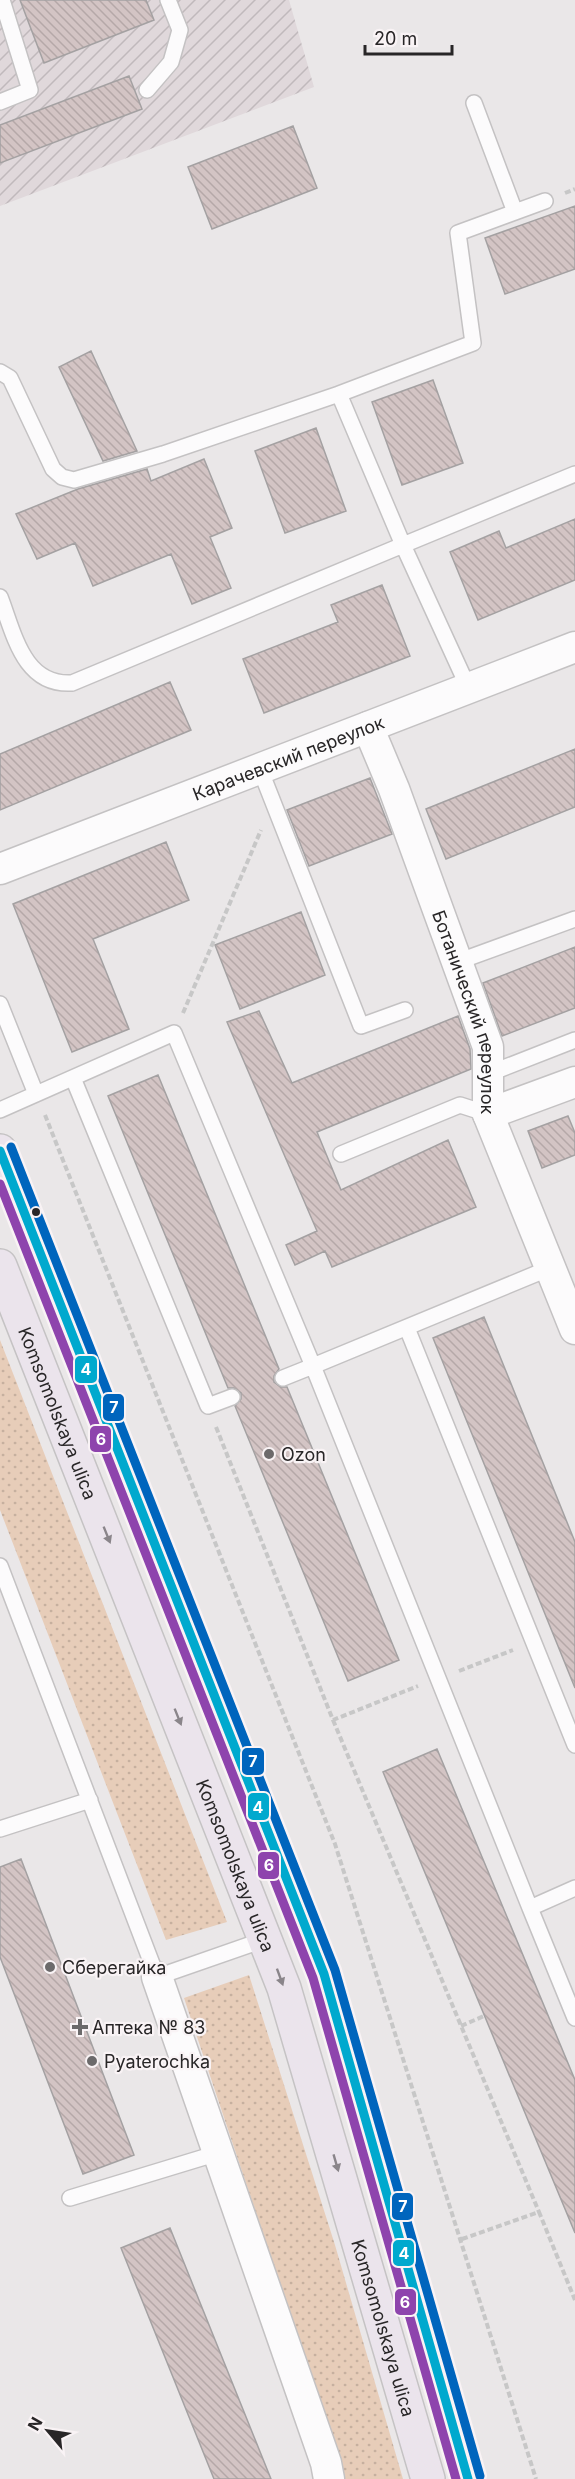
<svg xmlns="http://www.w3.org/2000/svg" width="575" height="2479" font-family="Inter,sans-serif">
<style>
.industrial{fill:url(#industrial-furrows)}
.grass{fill:url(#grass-dots)}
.building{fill:url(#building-back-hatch);stroke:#a4a1a2;stroke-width:1.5}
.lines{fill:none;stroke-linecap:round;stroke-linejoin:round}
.lane-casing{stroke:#c4c2c3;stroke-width:18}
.street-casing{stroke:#c4c2c3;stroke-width:33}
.primary-casing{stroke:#c5c3c4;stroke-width:36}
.path{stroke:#c7c7c7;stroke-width:4;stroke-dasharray:6 3;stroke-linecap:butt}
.lane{stroke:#fcfbfc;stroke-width:15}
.street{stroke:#fcfbfc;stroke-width:30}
.primary{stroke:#ebe4ec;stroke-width:33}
.bus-1-casing{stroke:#f9f3f5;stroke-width:14}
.bus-2-casing{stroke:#f9f3f5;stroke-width:14}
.bus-3-casing{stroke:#f9f3f5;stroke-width:14}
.bus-1{stroke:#00a9ce;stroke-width:9}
.bus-2{stroke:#8e44ad;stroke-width:9}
.bus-3{stroke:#0065bd;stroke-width:9}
.oneway{fill:#8a858a}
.bus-dot{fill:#282627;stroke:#f9f3f5;stroke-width:2}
.poi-dot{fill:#6c6a6b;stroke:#f9f3f5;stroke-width:2}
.labels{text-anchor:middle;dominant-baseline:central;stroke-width:4.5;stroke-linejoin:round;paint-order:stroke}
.street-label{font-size:18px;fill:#282627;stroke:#f9f3f5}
.poi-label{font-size:18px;fill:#282627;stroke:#f9f3f5;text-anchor:start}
.line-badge{stroke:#f9f3f5;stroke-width:2}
.badge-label{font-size:16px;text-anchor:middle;font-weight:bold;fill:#fff}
</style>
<defs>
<pattern id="industrial-furrows" width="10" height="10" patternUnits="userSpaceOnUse" patternTransform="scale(1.5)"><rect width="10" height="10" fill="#e0d8db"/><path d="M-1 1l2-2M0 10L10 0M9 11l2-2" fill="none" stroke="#c0b9bc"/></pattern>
<pattern id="grass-dots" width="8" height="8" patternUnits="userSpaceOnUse" patternTransform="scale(1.5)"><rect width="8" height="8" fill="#e7cdb9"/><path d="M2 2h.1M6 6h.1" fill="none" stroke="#c6b09f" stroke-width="1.8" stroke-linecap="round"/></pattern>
<pattern id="building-back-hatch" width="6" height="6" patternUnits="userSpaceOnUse" patternTransform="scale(1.5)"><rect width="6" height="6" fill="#d3c4c4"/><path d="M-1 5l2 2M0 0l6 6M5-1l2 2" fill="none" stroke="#b5a8a8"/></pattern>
</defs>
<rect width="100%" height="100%" fill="#eae7e8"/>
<!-- industrial -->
<path class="industrial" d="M0 0H289L314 87 0 206Z"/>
<!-- grass -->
<path class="grass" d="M0 1340 227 1922 166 1940 0 1510Z
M249 1975 335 2245 403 2479H345L184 1998Z"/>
<!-- building -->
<path class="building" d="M20 0H146L154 20 44 63Z
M129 76 142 109 0 163V125Z
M293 126 317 188 212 229 188 167Z
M575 206V269L505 294 485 238Z
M91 351 137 451 103 461 59 367Z
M433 380 463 463 402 485 372 402Z
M316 428 346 511 285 533 255 451Z
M204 459 232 528 210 537 231 588 192 604 171 554 93 586 75 543 37 559 16 514 78 489 147 469 151 481Z
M575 519V580L478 620 450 552 499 531 506 548Z
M382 585 410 656 264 713 243 659 338 622 331 605Z
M170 682 191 730 0 810V754Z
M575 749V807L446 859 426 809Z
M370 778 392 834 309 866 287 810Z
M166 842 189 900 93 939 129 1029 72 1052 13 904Z
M301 912 325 975 240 1009 215 945Z
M575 947V1008L502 1036 483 983Z
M259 1011 292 1083 458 1016 470 1049 471 1069 317 1132 341 1190 448 1140 476 1207 332 1267 325 1251 295 1265 286 1245 317 1231 227 1022Z
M158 1075 279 1369 274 1376V1382L281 1387H287L399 1660 348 1681 235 1406 241 1399V1393L234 1388H228L108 1096Z
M568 1116 575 1133V1155L542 1168 528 1131Z
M484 1317 575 1542V1688L433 1338Z
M437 1749 575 2080V2233L383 1772Z
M21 1859 134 2155 83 2174 0 1957V1867Z
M170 2228 271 2479H214L121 2248Z"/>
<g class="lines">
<defs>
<path id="lane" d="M147 90 171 62 180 30 168 0
M0 102 30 90 2 0
M474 103 515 212
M545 201 458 233 473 343 339 394 403 545 575 474
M0 372 10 378 53 469 62 477 74 480 163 454 339 394
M0 597C14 633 23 686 72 683L403 545 468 687
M260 769 361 1026 405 1010
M457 962 575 919
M0 1004 36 1094
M488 1074 575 1040
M73 1078 208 1406 232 1397
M0 1110 174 1033 313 1366 283 1378
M341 1154 460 1105 488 1114
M550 1268 313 1366 530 1908 575 1888
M407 1328 575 1745
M0 1566 157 1977 266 1939
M0 1829 90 1800
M530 1908 575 2018
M70 2198 218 2153"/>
<g id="street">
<path id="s1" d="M368 727 394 789 488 1047V1114L575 1329"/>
<path id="s2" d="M0 869 575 647"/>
<path d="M488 1114 575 1082"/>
<path d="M157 1977 326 2463 329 2479"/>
</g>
<g id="primary">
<path d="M0 1151 324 1974 468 2479"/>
<path id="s3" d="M0 1266 284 1988 428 2479"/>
</g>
</defs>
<!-- lane casing -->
<use href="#lane" class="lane-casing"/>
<!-- street casing -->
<use href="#street" class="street-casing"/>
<!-- primary casing -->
<use href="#primary" class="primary-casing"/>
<!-- path -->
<path class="path" d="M565 193 575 189
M183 1013 261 830
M45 1115 335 1844 536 2479
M216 1427 333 1720 418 1686
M459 1671 513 1650
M333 1720 539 2212
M461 2026 484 2016
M462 2239 539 2212 575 2300"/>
<!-- lane -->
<use href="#lane" class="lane"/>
<!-- street -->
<use href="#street" class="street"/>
<!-- primary -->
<use href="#primary" class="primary"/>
<defs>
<path id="bus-1" d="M0 1151 324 1974 468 2479"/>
<path id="bus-2" d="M0 1184 313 1978 456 2479"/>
<path id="bus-3" d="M11 1147 335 1970 480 2476"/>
</defs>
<!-- bus-1 casing -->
<use href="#bus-1" class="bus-1-casing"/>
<!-- bus-2 casing -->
<use href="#bus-2" class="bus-2-casing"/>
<!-- bus-3 casing -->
<use href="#bus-3" class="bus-3-casing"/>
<!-- bus-1 -->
<use href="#bus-1" class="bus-1"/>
<!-- bus-2 -->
<use href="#bus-2" class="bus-2"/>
<!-- bus-3 -->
<use href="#bus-3" class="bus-3"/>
</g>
<!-- one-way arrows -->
<defs><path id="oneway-solid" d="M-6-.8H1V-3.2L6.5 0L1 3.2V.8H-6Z" transform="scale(1.5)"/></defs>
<g class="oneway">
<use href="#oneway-solid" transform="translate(107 1535) rotate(68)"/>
<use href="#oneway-solid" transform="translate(178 1717) rotate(68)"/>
<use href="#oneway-solid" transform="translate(280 1977) rotate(70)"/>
<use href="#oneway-solid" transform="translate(336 2163) rotate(74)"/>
</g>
<!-- markers -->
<circle class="bus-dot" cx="36" cy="1212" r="5"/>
<g class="poi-dot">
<circle cx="269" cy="1454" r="6"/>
<circle cx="50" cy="1967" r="6"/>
<path d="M77 2018h6v6h6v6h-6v6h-6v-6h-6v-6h6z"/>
<circle cx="92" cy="2061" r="6"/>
</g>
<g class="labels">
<!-- street labels -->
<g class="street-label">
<text stroke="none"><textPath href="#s2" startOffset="309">Карачевский переулок</textPath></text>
<text stroke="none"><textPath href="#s1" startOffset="303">Ботанический переулок</textPath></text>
<text stroke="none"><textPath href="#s3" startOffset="158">Komsomolskaya ulica</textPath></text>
<text stroke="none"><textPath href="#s3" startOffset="644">Komsomolskaya ulica</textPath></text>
<text stroke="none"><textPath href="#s3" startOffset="1130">Komsomolskaya ulica</textPath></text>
</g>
<!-- poi labels -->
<g class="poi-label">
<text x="281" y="1454">Ozon</text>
<text x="62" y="1967">Сберегайка</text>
<text x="92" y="2027">Аптека № 83</text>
<text x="104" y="2061">Pyaterochka</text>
</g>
</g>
<g class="line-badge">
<rect x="74" y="1355" width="24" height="29" rx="6" fill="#00a9ce"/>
<rect x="102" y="1393" width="23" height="29" rx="6" fill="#0065bd"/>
<rect x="89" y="1425" width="23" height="28" rx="6" fill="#8e44ad"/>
<rect x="241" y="1747" width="24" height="29" rx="6" fill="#0065bd"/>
<rect x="247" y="1792" width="23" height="29" rx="6" fill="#00a9ce"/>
<rect x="257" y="1851" width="23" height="29" rx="6" fill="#8e44ad"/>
<rect x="391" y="2192" width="23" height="29" rx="6" fill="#0065bd"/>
<rect x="392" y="2239" width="23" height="28" rx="6" fill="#00a9ce"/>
<rect x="394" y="2288" width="23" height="28" rx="6" fill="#8e44ad"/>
</g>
<g class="badge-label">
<text x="86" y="1375">4</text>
<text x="114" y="1413">7</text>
<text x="101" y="1445">6</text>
<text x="253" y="1767">7</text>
<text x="258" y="1813">4</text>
<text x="269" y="1871">6</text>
<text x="403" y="2212">7</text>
<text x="404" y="2259">4</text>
<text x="405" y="2308">6</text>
</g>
<!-- north arrow -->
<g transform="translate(48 2431) rotate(299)" stroke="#f9f3f5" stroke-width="4.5" paint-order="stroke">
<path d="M0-4.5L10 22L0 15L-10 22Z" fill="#282627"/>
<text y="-9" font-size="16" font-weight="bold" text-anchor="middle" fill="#282627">N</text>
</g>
<!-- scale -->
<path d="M365 45v9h87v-9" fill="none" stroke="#282627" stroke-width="3"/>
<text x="374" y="45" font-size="18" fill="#282627" stroke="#f9f3f5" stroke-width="4.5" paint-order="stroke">20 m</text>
</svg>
